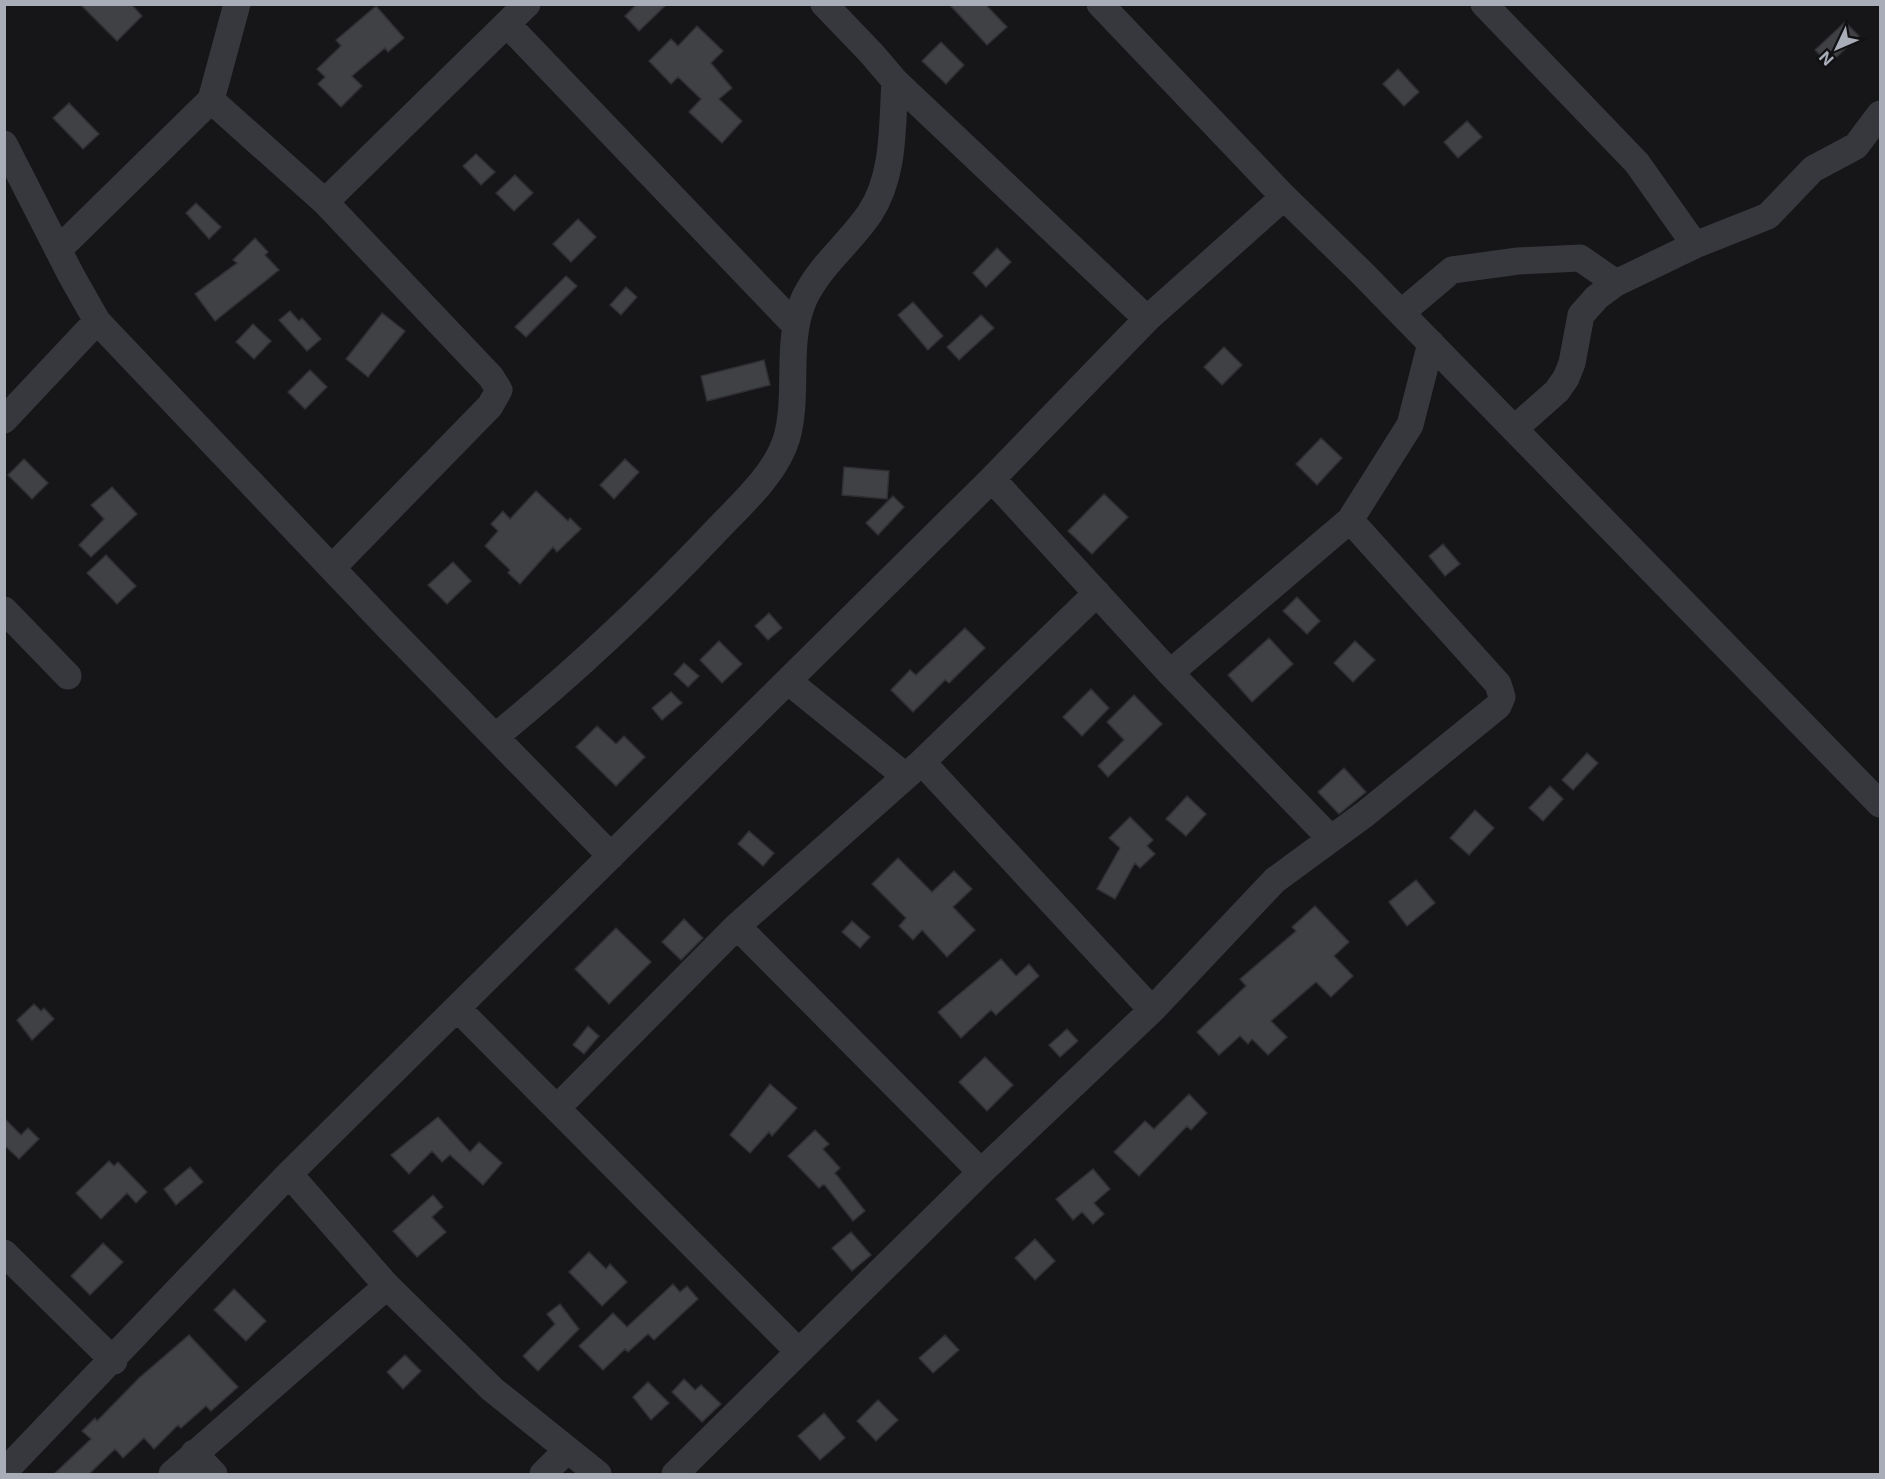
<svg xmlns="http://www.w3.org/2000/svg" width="1885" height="1479" font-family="Inter,sans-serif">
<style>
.building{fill:#404145;stroke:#303034;stroke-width:1.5}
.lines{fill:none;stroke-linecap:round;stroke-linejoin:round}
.minor{stroke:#37383d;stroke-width:27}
</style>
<rect width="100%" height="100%" fill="#161618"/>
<!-- building -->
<path class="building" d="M80 4H131L142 16 117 41Z
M637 4H667L639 31 625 16Z
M949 4 986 5 1007 27 987 45Z
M376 6 404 38 388 52 385 48 352 76 362 86 341 107 318 84 325 77 317 69 341 46 336 40Z
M1845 22 1859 36 1829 64 1815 50Z
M697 26 723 51 711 63 732 88 719 99 742 121 722 143 689 112 701 99 678 77 671 84 649 61 671 39 678 46Z
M941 42 964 65 946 84 922 61Z
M1398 69 1419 92 1404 106 1383 84Z
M69 103 99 134 83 149 53 118Z
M1467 121 1482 137 1458 158 1444 142Z
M476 154 495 172 481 185 463 166Z
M515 175 533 193 514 211 496 193Z
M196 203 221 227 209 239 186 213Z
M578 219 596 237 571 262 553 244Z
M255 238 268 252 265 255 279 270 215 321 195 294 237 263 233 260Z
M997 248 1011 262 986 287 973 273Z
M566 276 577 286 526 337 515 327Z
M626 287 637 297 621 315 610 305Z
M913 302 943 336 928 350 898 315Z
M290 311 299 321 302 318 321 339 307 351 279 320Z
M382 313 405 331 368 377 346 359Z
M981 315 994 328 959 360 947 347Z
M253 324 271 341 254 359 236 342Z
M1224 347 1242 365 1222 385 1204 367Z
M764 360 770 385 707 401 701 376Z
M310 370 327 387 305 409 288 392Z
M1321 438 1342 458 1317 485 1296 464Z
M24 459 48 483 32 499 8 475Z
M625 459 639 472 614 499 600 485Z
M844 467 889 471 887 499 842 495Z
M112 487 137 514 91 557 79 545 104 519 91 505Z
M536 491 568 521 570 518 581 529 557 552 553 547 520 584 508 573 510 570 485 546 498 531 491 524 503 511 510 519Z
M1104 494 1128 517 1092 554 1068 531Z
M893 496 904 507 878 535 866 523Z
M1443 544 1460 564 1445 576 1429 556Z
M106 555 136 586 117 604 87 573Z
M453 562 471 581 447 604 428 585Z
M1297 597 1320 621 1307 634 1283 611Z
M769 613 782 628 768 640 755 626Z
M965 628 985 648 949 683 945 680 913 712 891 690 910 670 916 675Z
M1269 638 1293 664 1252 702 1228 675Z
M719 641 742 664 722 683 700 660Z
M1355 641 1375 660 1353 682 1334 663Z
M684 663 699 676 688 687 674 674Z
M1091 689 1109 708 1082 736 1063 717Z
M671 692 682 703 662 720 652 708Z
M1134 695 1162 724 1108 777 1098 766 1124 740 1107 722Z
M597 726 616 744 624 736 645 757 616 786 576 747Z
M1587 753 1598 763 1573 790 1562 780Z
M1344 768 1366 792 1339 814 1318 792Z
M1550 786 1563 799 1543 821 1529 808Z
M1187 796 1206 814 1186 836 1166 819Z
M1475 810 1494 828 1469 855 1450 838Z
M1130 817 1153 840 1147 846 1155 854 1140 868 1135 863 1115 899 1097 889 1120 848 1109 838Z
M749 831 774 853 763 866 738 844Z
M898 858 932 892 954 871 972 889 953 907 975 930 947 957 922 930 913 940 899 926 906 918 872 884Z
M1416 880 1435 903 1407 926 1389 902Z
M1315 906 1349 942 1334 956 1353 976 1331 997 1316 982 1271 1021 1287 1037 1268 1055 1252 1039 1248 1044 1240 1036 1219 1055 1197 1032 1246 986 1240 979 1296 931 1292 927Z
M684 919 703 938 681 960 662 942Z
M852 921 870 937 860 948 842 932Z
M616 928 651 962 609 1004 575 969Z
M1001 959 1016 976 1029 964 1039 976 996 1015 991 1010 961 1038 938 1012Z
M34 1004 41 1011 44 1008 54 1019 32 1040 17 1020Z
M588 1026 599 1036 584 1054 573 1045Z
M1067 1029 1078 1041 1060 1057 1049 1045Z
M985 1057 1013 1085 987 1111 959 1082Z
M770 1084 797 1108 772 1136 769 1132 750 1153 730 1135Z
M1189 1094 1207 1113 1191 1130 1187 1126 1139 1176 1114 1152 1145 1121 1154 1129Z
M438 1117 470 1152 479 1142 502 1163 483 1185 450 1155 442 1162 432 1151 409 1174 391 1155Z
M4 1118 21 1135 28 1128 39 1139 19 1159 4 1145Z
M815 1130 829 1144 823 1149 840 1168 835 1173 865 1211 853 1221 824 1184 819 1188 788 1156Z
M109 1161 114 1166 118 1162 147 1192 136 1203 127 1193 101 1219 76 1193Z
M190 1167 203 1182 176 1205 164 1189Z
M1093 1169 1110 1189 1094 1203 1104 1214 1093 1224 1082 1212 1073 1220 1056 1199Z
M433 1195 443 1207 432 1217 446 1232 417 1257 393 1231Z
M851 1232 871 1255 852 1271 832 1248Z
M1035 1239 1055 1261 1035 1280 1015 1258Z
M103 1243 123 1262 90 1295 71 1276Z
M589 1252 606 1269 610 1264 627 1282 602 1306 569 1272Z
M673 1284 680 1292 687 1286 698 1299 654 1340 648 1334 628 1352 625 1349 603 1370 579 1346 613 1313 627 1327Z
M234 1289 266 1321 246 1341 214 1310Z
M560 1304 579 1329 538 1371 523 1356 555 1324 547 1314Z
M189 1335 238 1387 211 1411 206 1406 181 1428 178 1425 154 1449 144 1438 123 1458 115 1449 89 1474H54L91 1439 82 1431 95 1418 97 1421 139 1378Z
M945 1335 959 1350 933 1373 919 1358Z
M405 1355 421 1371 403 1389 387 1372Z
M684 1379 695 1390 701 1385 721 1404 702 1422 672 1392Z
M648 1382 669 1403 651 1420 633 1397Z
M878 1400 898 1420 876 1441 857 1421Z
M824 1413 845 1438 820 1460 798 1436Z"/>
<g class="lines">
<!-- minor -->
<path class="minor" d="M824 4 872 54 895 81 1147 319
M1100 4 1284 197 1361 272 1880 804
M1484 4 1637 163 1695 245
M507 24 796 326
M211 100 325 202 491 377 499 390 490 406 332 568
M4 144 71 275 97 321 386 625 611 856
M325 202 527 4
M58 250 211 100 237 4
M1401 313 1452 270 1518 261 1580 258 1616 283
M4 420 97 321
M1514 429 1557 391 1566 378 1572 363 1581 315 1597 297 1616 283 1695 245 1768 216 1813 169 1856 146 1880 114
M992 479 1170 673 1330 838
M4 610 68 676
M1170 673 1350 520 1410 425 1431 343
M788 681 905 776
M495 737C572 674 644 607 713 534 739 506 776 475 787 437 799 392 785 342 804 299 820 265 850 243 870 213 895 175 892 125 895 81
M922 762 1152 1010
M737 926 981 1172
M457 1008 798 1351
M557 1108 737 926 922 762 1097 593
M289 1174 387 1286 492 1389 598 1474
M4 1253 114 1361
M194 1453 214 1474
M4 1472 289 1174 992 479 1147 319 1284 197
M172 1474 387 1286
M543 1474 567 1450
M675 1474 981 1172 1152 1010 1275 880 1365 814 1498 706 1502 697 1498 684 1350 520"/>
</g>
<!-- border -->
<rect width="1885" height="1479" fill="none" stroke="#a8adb8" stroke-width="12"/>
<!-- north arrow -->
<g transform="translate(1837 48) rotate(226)" stroke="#111113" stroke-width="4.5" paint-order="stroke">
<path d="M0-4.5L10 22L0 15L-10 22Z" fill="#a8adb8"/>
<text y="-9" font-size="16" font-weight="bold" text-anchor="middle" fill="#a8adb8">N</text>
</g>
</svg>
